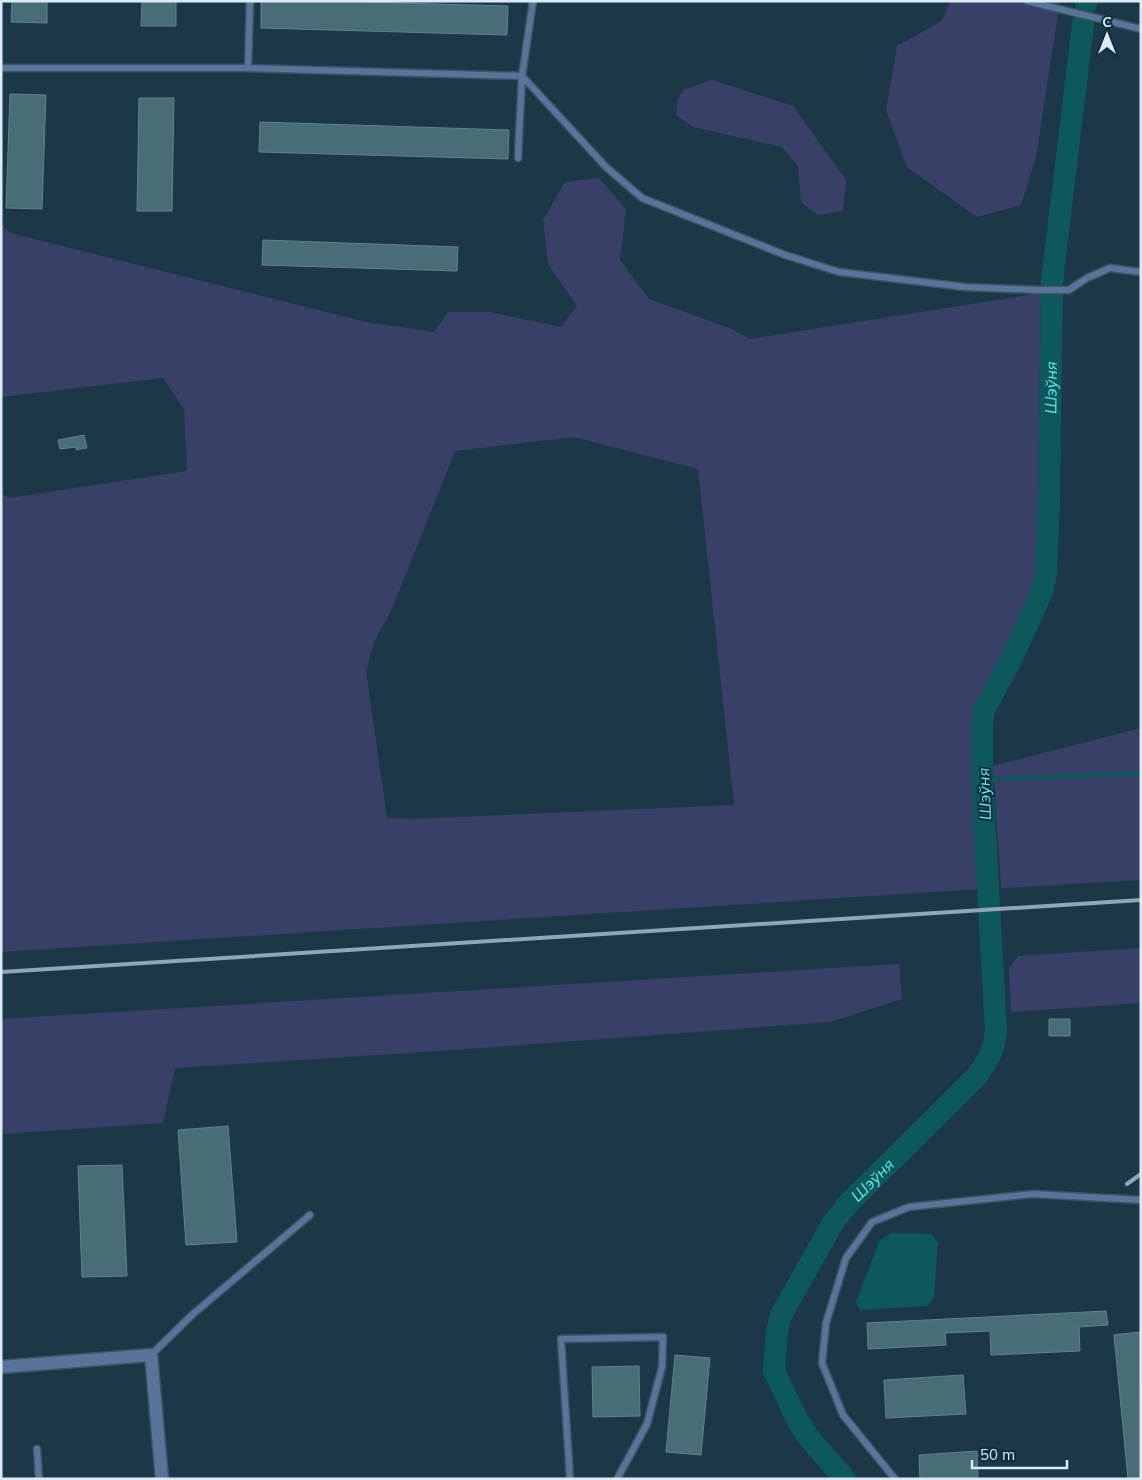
<svg xmlns="http://www.w3.org/2000/svg" width="1142" height="1480" font-family="Mulish,sans-serif">
<style>
.green{fill:#384068;fill-rule:evenodd}
.water{fill:#0d585b}
.lines{fill:none;stroke-linecap:round;stroke-linejoin:round}
.stream{stroke:#0d585b;stroke-width:4}
.river{stroke:#0d585b;stroke-width:22}
.building{fill:#496d77;stroke:#5e838e}
.service-casing{stroke:#3b5564;stroke-width:9}
.minor-casing{stroke:#3b5564;stroke-width:15}
.service{stroke:#587498;stroke-width:6}
.minor{stroke:#587498;stroke-width:12}
.rail{stroke:#92a7b3;stroke-width:4}
.labels{text-anchor:middle;dominant-baseline:central;stroke-width:4;stroke-linejoin:round;paint-order:stroke}
.water-label{font-size:16px;font-style:italic;fill:#65e7ed;stroke:#122d3d}
</style>
<rect width="100%" height="100%" fill="#1c3848"/>
<!-- green -->
<path class="green" d="M950 1H1060L1036 157 1021 205 977 217 907 167 886 110 897 46 942 21Z
M712 80 793 106 846 180 843 211 817 215 801 202 798 166 782 147 693 127 676 115 677 102 683 90Z
M599 178 626 209 620 260 649 299 729 328 750 339 1041 293 1037 567 1032 599 974 711 972 741 980 889 1 952V493L9 498 187 471 184 409 163 378 1 397V223L10 233 366 322 434 332 448 312H489L561 327 577 306 548 264 543 220 565 182ZM574 437 698 469 734 805 413 819 387 818 366 672 374 642 392 609 455 451Z
M1141 728V880L1001 888 993 766Z
M1141 948V1003L1011 1012 1009 969 1018 956Z
M899 964 902 999 830 1022 439 1051 175 1068 163 1123 1 1134V1019Z"/>
<!-- water -->
<path class="water" d="M890 1233 932 1234 938 1243 934 1297 927 1306 860 1310 856 1302 879 1242Z"/>
<g class="lines">
<!-- stream -->
<path class="stream" d="M982 780 1141 773"/>
<!-- river -->
<g class="river">
<path d="M1086 4 1087 1"/>
<path id="s1" d="M845 1479 809 1438 798 1421 774 1371 777 1331 781 1315 834 1221 849 1203 977 1076C988 1060 994 1051 996 1031L982 780V724L984 710 1012 658 1042 591 1046 574 1049 499 1052 281 1083 24"/>
</g>
</g>
<!-- building -->
<path class="building" d="M12 1H47V23L11 22Z
M142 1H176V26H141Z
M261 1H331L508 6 507 35 261 28Z
M10 94 46 95 42 209 6 208Z
M139 98H174L172 211H137Z
M260 122 509 130 508 159 259 152Z
M263 240 458 247 457 271 262 265Z
M84 435 87 448 76 450V447L60 449 58 440Z
M1049 1019H1070V1036H1049Z
M228 1126 237 1242 186 1245 178 1130Z
M122 1165 127 1276 82 1277 78 1166Z
M1106 1311 1108 1325 1079 1327 1080 1351 991 1355 990 1331 945 1333 946 1345 868 1349 867 1323Z
M1140 1332 1141 1479H1128L1114 1335Z
M675 1355 710 1358 701 1455 666 1452Z
M639 1366 640 1416 593 1417 592 1367Z
M963 1375 966 1414 886 1418 884 1380Z
M977 1451 978 1479H920L919 1455Z"/>
<g class="lines">
<defs>
<path id="service" d="M1027 1 1141 29
M1 68H248L522 76 606 167 642 198 785 255 839 272 965 287 1039 290H1069L1087 278 1110 268 1141 272
M248 68 250 1
M518 158 522 76 533 1
M151 1355 193 1314 310 1215
M37 1449 39 1479
M570 1479 561 1339 663 1337 662 1367 647 1424 617 1479
M895 1479 843 1415 822 1363 826 1323 846 1258 872 1222 909 1207 1033 1194 1141 1200"/>
<path id="minor" d="M1 1367 151 1355 162 1479"/>
</defs>
<!-- service casing -->
<use href="#service" class="service-casing"/>
<!-- minor casing -->
<use href="#minor" class="minor-casing"/>
<!-- service -->
<use href="#service" class="service"/>
<!-- minor -->
<use href="#minor" class="minor"/>
<!-- rail -->
<path class="rail" d="M1 972 1141 900
M1127 1184 1141 1174"/>
</g>
<g class="labels">
<!-- water labels -->
<g class="water-label">
<text stroke="none"><textPath href="#s1" startOffset="1206">Шэўня</textPath></text>
<text transform="translate(984 794) rotate(-92)">Шэўня</text>
<text stroke="none"><textPath href="#s1" startOffset="351">Шэўня</textPath></text>
</g>
</g>
<!-- border -->
<rect width="1142" height="1480" fill="none" stroke="#dcecf7" stroke-width="5"/>
<!-- north arrow -->
<g transform="translate(1107 35)" stroke="#122d3d" stroke-width="4" paint-order="stroke">
<path d="M0-4L9 19L0 12L-9 19Z" fill="#dcecf7"/>
<text y="-8" font-size="14" font-weight="bold" text-anchor="middle" fill="#dcecf7">С</text>
</g>
<!-- scale -->
<path d="M972 1460v8h95v-8" fill="none" stroke="#dcecf7" stroke-width="2.5"/>
<text x="980" y="1460" font-size="15" fill="#dcecf7" stroke="#122d3d" stroke-width="4" paint-order="stroke">50 m</text>
</svg>
